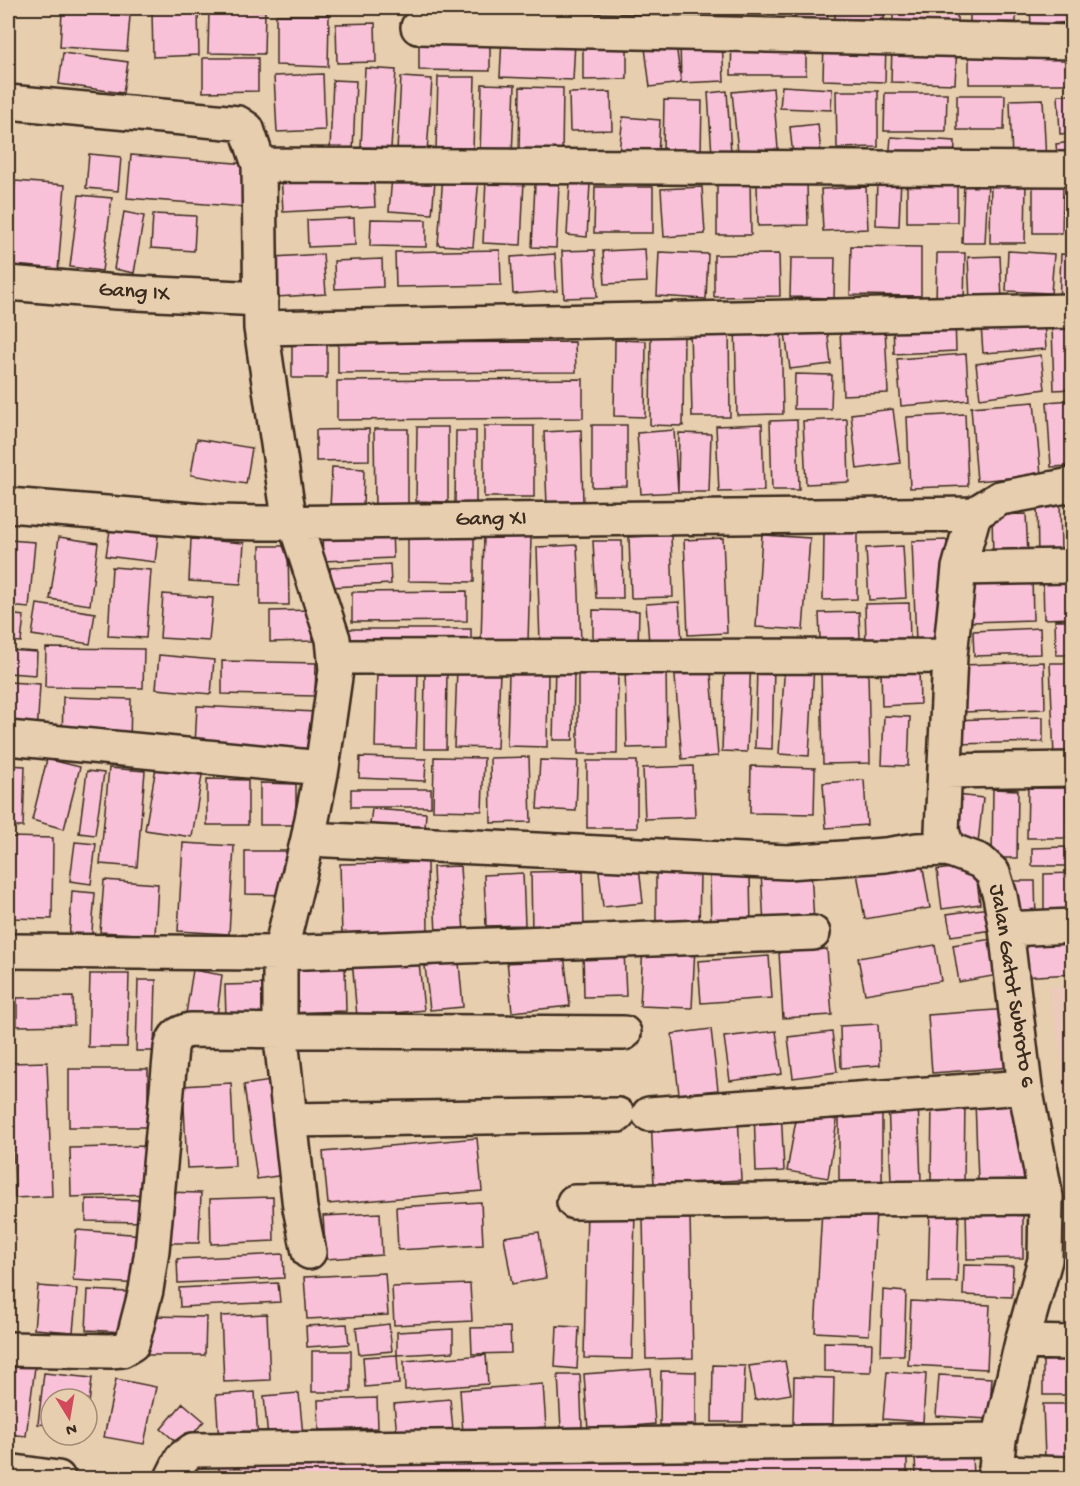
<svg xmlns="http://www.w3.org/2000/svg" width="1080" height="1486" font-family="'Gochi Hand',sans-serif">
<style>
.built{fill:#eccabb}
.building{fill:#f9c1d8;stroke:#3b2a1e;stroke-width:1.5}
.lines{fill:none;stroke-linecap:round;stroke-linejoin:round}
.minor-casing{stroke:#3b2a1e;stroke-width:38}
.minor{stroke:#e7ceaf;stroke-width:33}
.labels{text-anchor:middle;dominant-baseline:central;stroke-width:4.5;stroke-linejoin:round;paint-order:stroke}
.street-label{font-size:22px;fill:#3b2a1e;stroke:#e7ceaf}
</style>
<rect width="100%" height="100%" fill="#e7ceaf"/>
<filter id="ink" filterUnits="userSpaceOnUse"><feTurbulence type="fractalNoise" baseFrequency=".0167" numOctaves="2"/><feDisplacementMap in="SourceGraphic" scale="12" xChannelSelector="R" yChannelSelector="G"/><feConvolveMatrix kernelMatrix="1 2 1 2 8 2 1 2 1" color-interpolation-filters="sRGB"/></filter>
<g filter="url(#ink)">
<!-- built -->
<path class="built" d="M1072 986V1146L1065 1147 1061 1058 1049 987Z"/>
<!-- building -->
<path class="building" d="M8 8H12L9 63H8Z
M794 8H827L828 21 795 23Z
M835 8H884V19H835Z
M893 8H957V22L893 21Z
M970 8H1016V22L970 23Z
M1030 8H1072V22L1031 25Z
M209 10 265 11 264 54 208 53Z
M198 11 199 55 153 57 152 12Z
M62 12 130 16 127 51 60 47Z
M276 15H329L328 67 276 65Z
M375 23 376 62 337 63 336 24Z
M419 31H490V71L419 70Z
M675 36 681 83 650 87 644 40Z
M502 37 575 41 573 80 500 77Z
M732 38H806V75H731Z
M722 39 724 81 681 83 680 41Z
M824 40 886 42 885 82 823 80Z
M583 41H627V79L583 80Z
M892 44 957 45 955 84 891 82Z
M969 45H1072V84H969Z
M63 53 128 62 123 93 59 84Z
M203 58H258V91L203 92Z
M365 68 396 70 391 148 361 147Z
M323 74 325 130 277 132 274 76Z
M401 77 432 79 427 153 397 151Z
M438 77H475L473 150 436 149Z
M333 80 356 81 353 151 330 150Z
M482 84 515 85 512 156 480 155Z
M782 86 832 89 831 110 780 108Z
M520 87 563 88 562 156 519 155Z
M773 88 778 149 738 152 732 92Z
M727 91 731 153 712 155 708 93Z
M836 91H878V147L837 148Z
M611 92 612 130 570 131 569 93Z
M885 93H947L946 131H884Z
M957 95H1005L1004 130H957Z
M1058 95H1072V133L1060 134Z
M1043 99 1046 162 1012 163 1010 100Z
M664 100 702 101 701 153 663 152Z
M623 117 660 120 658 155 619 152Z
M818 124 822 164 794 167 790 127Z
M891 137 955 141 954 165 889 161Z
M1072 142V162L1058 164 1056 144Z
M89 154 121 157 118 191 86 188Z
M131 155 248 164 245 207 127 198Z
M373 169 375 207 283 212 281 173Z
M443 174 479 177 473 247 438 245Z
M877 176H901L899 226 876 225Z
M392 177 435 181 432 214 389 211Z
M991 178 1026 179 1025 243H990Z
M486 179 524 180 521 245 483 243Z
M717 179H750L751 235H717Z
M964 180 988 182 985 243H962Z
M15 181 65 185 58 271 8 267Z
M570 182 590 183 587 237 567 235Z
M807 182 808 225 758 226 757 183Z
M957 182V222H907V183Z
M535 184H559L556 248 532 247Z
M1033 184 1063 185 1062 233H1033Z
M595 187H653V233H594Z
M702 187 705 234 664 237 661 189Z
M866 187 868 229 823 231 821 189Z
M79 195 112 198 102 271 70 267Z
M124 212 144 216 134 273 114 269Z
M153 214 196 216 194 251 151 248Z
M354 218 355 245 308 247 307 220Z
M371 219 426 220V247L370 246Z
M851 246 921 247V296L850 295Z
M645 249 647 282 605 284 603 251Z
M500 250 501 285 396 287 395 252Z
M595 250 597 297 564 298 562 251Z
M1008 251 1054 254 1051 293 1006 291Z
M659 252 708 254 706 299 657 296Z
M937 253H965L964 305 936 304Z
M323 254 326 294 276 297 274 257Z
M555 254 557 291 513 294 511 257Z
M779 254 780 296 714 297V255Z
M1061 254 1072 255V305H1059Z
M1000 256 1002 301 970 302 968 257Z
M791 258H835L834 298 790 297Z
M382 259 383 287 335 289 334 261Z
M955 318 956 351 894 354 893 321Z
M781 320 783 414 737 415 735 322Z
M1044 321 1046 349 983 353 981 325Z
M729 325 730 417H692L690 326Z
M885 327 888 393 843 395 840 329Z
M1052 327H1072V389L1054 390Z
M827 328 831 364 790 369 785 333Z
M684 331 683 426 650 425 651 332Z
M292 332H327V378H292Z
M615 340 646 341 645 417 614 416Z
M575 342 576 372 338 373V343Z
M966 354 969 400 901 406 897 359Z
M1041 355 1045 389 980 398 976 364Z
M795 374 832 375 831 409H794Z
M583 379V418L337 420V381Z
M1072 400V466L1051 467 1047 402Z
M1034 402 1041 475 977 481 971 407Z
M893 409 900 463 857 469 851 414Z
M965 414 968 486 910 488 907 417Z
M847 419 849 482 806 484 803 421Z
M797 420 799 490H772L770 421Z
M762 424 764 491 719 492 716 426Z
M592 425H627V486L592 487Z
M484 426H534V497H484Z
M417 427H448V502L416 501Z
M369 429V460L316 461V430Z
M374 429H408V506H375Z
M581 430 583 503 547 505 544 432Z
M674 430 678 492 641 494 637 433Z
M456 431H476V503H455Z
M679 433 711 434 709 492H678Z
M197 439 252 448 246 484 191 475Z
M332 467 364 469 363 509H330Z
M1037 498H1060L1061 557 1038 558Z
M1072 500V537L1069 501Z
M1026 514 1028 555 993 557 992 515Z
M392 527 393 558 323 561 322 530Z
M110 530 158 536 155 562 106 556Z
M408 532H474V582L408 581Z
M824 533H857V599L823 600Z
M671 535 673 597 631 598 629 537Z
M762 535 810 538 803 630 756 627Z
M484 536 531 537 528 642H481Z
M59 537 98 543 90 605 50 599Z
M723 538 727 633 688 635 684 540Z
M191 539 244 543 241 584 189 581Z
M8 540 35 542 29 608 8 606Z
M947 540 950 641 916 642 912 541Z
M593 541H622L623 598H596Z
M577 545 581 642 540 644 537 547Z
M260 546H288L289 605H260Z
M903 546 906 598 869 600 866 548Z
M390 564 391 584 331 587 330 568Z
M112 567 151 570 146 638 108 636Z
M1032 577 1033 620 971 622 969 579Z
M1072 578V618L1044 619 1043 579Z
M467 591V621L352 622V592Z
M163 594 213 598 209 641 160 638Z
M679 602 682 641 649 643 646 604Z
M909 603 910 642 866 643 865 604Z
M37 604 95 613 90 644 32 635Z
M313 610V641L270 642V611Z
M593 610 639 611 638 646H593Z
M859 612 860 638 820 639 819 613Z
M8 614 24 616 21 642 8 641Z
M1055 620H1072V655H1056Z
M1040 628 1041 654 974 656 973 631Z
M345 629H471V648H345Z
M46 648 144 649 143 688 45 687Z
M8 650 37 652 36 675 8 673Z
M159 655 214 660 211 694 156 689Z
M725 658 751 660 747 752 722 751Z
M222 661 316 663 315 696 222 694Z
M578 662H618L617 754H578Z
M710 662 718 756 682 759 674 665Z
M785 662 814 664 809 756 779 754Z
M1044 662 1045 709 964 712 963 665Z
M1050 663H1072V756L1054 757Z
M555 666 574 667 573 740H553Z
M666 666 667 747 627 748 625 667Z
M757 667H774L772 749 755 748Z
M919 668 920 704 882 706 881 670Z
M425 669H447L446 749H424Z
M457 669 500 671 497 748 454 747Z
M377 671 418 672 416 748 375 747Z
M509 672H548L547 747 507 746Z
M868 672 870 763 823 764 821 673Z
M8 682 40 684 37 734 8 732Z
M63 697 131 699 130 744 62 742Z
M197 706 315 712 312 754 195 746Z
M884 716 910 717 908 766 882 765Z
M1043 717V742L952 744V720Z
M360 757 426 759 425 781 359 778Z
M434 757 484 758 482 811 433 810Z
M529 757 531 822 491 823 490 758Z
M47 759 80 767 64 829 32 820Z
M540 760 578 761 576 811 537 809Z
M587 761H637V828H587Z
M8 765 25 766 23 827H8Z
M693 766 695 817 645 819 643 768Z
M751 766 815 768 814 814 750 813Z
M156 767 202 775 192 837 145 830Z
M109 768 145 771 137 867 100 864Z
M87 771 104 773 95 835 79 833Z
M207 779 248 780V825H207Z
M864 780 867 825 826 828 823 783Z
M260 783 296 784V825H260Z
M1028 788H1066L1067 838H1027Z
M351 789H431V807H351Z
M993 789 1018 790 1017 858H992Z
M956 795 983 798 978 843 951 840Z
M372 809 426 813 425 829 370 824Z
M8 837 53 838 52 919 8 918Z
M75 842 96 844 91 884 70 881Z
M183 843 234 846 229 934 178 931Z
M1066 847 1067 866H1032V848Z
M245 851H288L287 895 245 894Z
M427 862 428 933 342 936 340 864Z
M922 863 930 908 865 919 857 873Z
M975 865 980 904 942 909 937 870Z
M460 866 464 934 436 935 433 867Z
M639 867 643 903 603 907 599 871Z
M811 870 814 923 764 926 761 872Z
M583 871 584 931 532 933 531 872Z
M656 871 700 872 699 929H656Z
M523 873 525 925 486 926 484 875Z
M750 873 751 930 711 931 710 874Z
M1072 873V912L1044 913V874Z
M104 880 158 884 155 935 100 932Z
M1007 881H1035L1036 922H1008Z
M72 891 95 893 91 944 69 943Z
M989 908 992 930 951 936 947 914Z
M999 938 1004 974 959 982 953 945Z
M1072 939V974L1020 977 1019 942Z
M643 944 695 946 692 1008 640 1006Z
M935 945 941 981 865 994 858 958Z
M827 949 832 1015 783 1018 779 952Z
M624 950 626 996 584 997 583 951Z
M418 953 424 1010 357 1017 352 959Z
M564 954 570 1006 512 1012 507 960Z
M769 956 772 998 701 1003 698 961Z
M459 963 463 1007 430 1010 425 966Z
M345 967 346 1011 285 1013 283 970Z
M193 970 222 975 216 1024 185 1020Z
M90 974H129L127 1047H88Z
M138 980H156L154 1051H136Z
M264 984V1017L226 1018 225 985Z
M73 997 74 1025 17 1026V998Z
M1008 1009 1012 1067 932 1073 928 1015Z
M878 1024 880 1065 841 1068 840 1026Z
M711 1029 718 1090 679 1094 672 1034Z
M776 1031 782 1074 730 1081 724 1037Z
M832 1032 837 1072 793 1078 788 1037Z
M47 1062 52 1196 15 1198 11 1063Z
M69 1069H148V1127H69Z
M271 1081 284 1175 257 1179 244 1085Z
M231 1083 235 1166 187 1168 183 1086Z
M932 1098H965L964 1183H931Z
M1023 1099 1025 1179 978 1181 975 1101Z
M918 1101 921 1181 891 1182 888 1102Z
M882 1104V1185H839V1105Z
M781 1108 784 1171 756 1172 754 1109Z
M738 1112 741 1180 654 1185 651 1116Z
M797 1114 837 1120 828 1178 787 1171Z
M477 1138 482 1191 328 1204 323 1152Z
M148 1146 149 1194 71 1197 70 1148Z
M163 1192 201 1193 199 1243H161Z
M273 1197 274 1241 211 1244 210 1199Z
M86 1199 148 1200 147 1222 86 1221Z
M481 1202 483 1245 398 1250 396 1207Z
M587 1207 635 1208 632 1359 584 1358Z
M930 1207 959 1208 957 1282H928Z
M1023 1208V1258L967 1259 966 1209Z
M822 1209 876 1212 869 1335 815 1332Z
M380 1213 382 1255 326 1259 323 1216Z
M690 1217 693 1358 646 1359 643 1218Z
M76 1230 144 1235 141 1284 73 1280Z
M539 1232 546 1278 512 1284 504 1237Z
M1069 1245H1072V1295L1071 1296Z
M283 1254 284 1278 178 1283 177 1259Z
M964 1265 1013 1266 1012 1297 963 1295Z
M385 1273 388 1315 307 1319 304 1277Z
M278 1283 280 1302 180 1307 179 1288Z
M470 1284 472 1321 394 1325 392 1287Z
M38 1286 77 1289 73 1332 34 1329Z
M88 1290 127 1292 125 1332 86 1330Z
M883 1290 906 1292 904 1355H881Z
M911 1301 990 1305 987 1369 908 1365Z
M267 1314 270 1380 224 1382 221 1316Z
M146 1316 206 1317 205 1355H146Z
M347 1324 349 1344 307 1347 306 1326Z
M389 1324 392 1351 359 1354 356 1328Z
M557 1326 579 1327 577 1369 555 1367Z
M510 1327 511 1353 472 1354 471 1328Z
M453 1329V1352L397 1355V1332Z
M824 1342 872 1343 871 1372 824 1371Z
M1043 1350H1072V1395H1043Z
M312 1351H351V1392H312Z
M397 1355 399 1384 365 1387 363 1357Z
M486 1355 488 1384 405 1390 404 1361Z
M785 1361 791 1394 755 1400 749 1366Z
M9 1363 35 1367 26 1436 8 1434Z
M713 1365 745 1366 743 1422H712Z
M651 1369 655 1424 588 1430 584 1374Z
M661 1371 696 1372V1425H660Z
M887 1372 926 1374 923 1422 883 1419Z
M44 1373 92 1378 87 1421V1399H51V1425L38 1424Z
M558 1375H580L582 1427 561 1428Z
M939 1375 992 1378 989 1419 936 1416Z
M794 1377 834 1378 833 1424H793Z
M116 1379 156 1387 144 1444 104 1437Z
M543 1384 546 1427 463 1433 460 1390Z
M255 1392 258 1440 219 1443 216 1395Z
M299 1393 303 1436 268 1439 264 1396Z
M377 1398 378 1428 319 1430 318 1400Z
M450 1399 453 1430 397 1435 394 1404Z
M183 1403 204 1421 182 1447 161 1429Z
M1043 1404H1072V1458H1045Z
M972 1454 973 1478H916L915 1456Z
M907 1456V1478H219V1463Z"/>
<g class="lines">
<defs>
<path id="minor" d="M418 27 1072 42
M8 102 238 123 247 129 259 165
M8 283 117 292 261 299
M261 328 1072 311
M8 505 217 522 264 523 974 514
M959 568 1072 566
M336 657 950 656
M8 738 322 768
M945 771 1072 769
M308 839 788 862 885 855 917 850 948 849
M1006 929 1072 926
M8 951 280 953 813 933
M649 1114 1025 1087
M290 1120 618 1115
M574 1202 1046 1197
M309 1252 300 1208 280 1030V953L308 839 322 768 336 670 333 639 295 523 289 514 286 498 261 328 259 165 1072 169
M1022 1342 1072 1343
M8 1349 110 1351 122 1350 132 1344 146 1290 152 1250 171 1048C174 1036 178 1033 190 1030L624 1033
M8 1471 58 1478
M995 1472 1072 1474
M172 1478 182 1458 193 1450 999 1440
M995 1478 999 1440 1022 1342 1045 1260 1046 1197 1025 1087 1006 929 1000 896 993 873 980 861 948 849 942 831 950 656 959 568 974 514 1000 498 1072 485"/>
</defs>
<!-- minor casing -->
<use href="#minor" class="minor-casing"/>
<!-- minor -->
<use href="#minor" class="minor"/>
</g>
</g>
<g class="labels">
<!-- street labels -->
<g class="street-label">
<text transform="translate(134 293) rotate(4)">Gang IX</text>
<text transform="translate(491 520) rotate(-1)">Gang XI</text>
<text transform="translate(1011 986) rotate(81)">Jalan Gatot Subroto 6</text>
</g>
</g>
<!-- margin -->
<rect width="1080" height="1486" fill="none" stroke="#e7ceaf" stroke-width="30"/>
<rect x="15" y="15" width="1050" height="1456" fill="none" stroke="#3b2a1e" stroke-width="2" filter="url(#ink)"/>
<!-- north arrow -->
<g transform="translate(69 1417) rotate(169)"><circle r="28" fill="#e7ceaf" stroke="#a28c75" stroke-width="1.5"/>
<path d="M0-4.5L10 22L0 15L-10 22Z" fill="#d1495b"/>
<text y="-9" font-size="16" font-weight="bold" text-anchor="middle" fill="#3b2a1e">N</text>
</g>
</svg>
